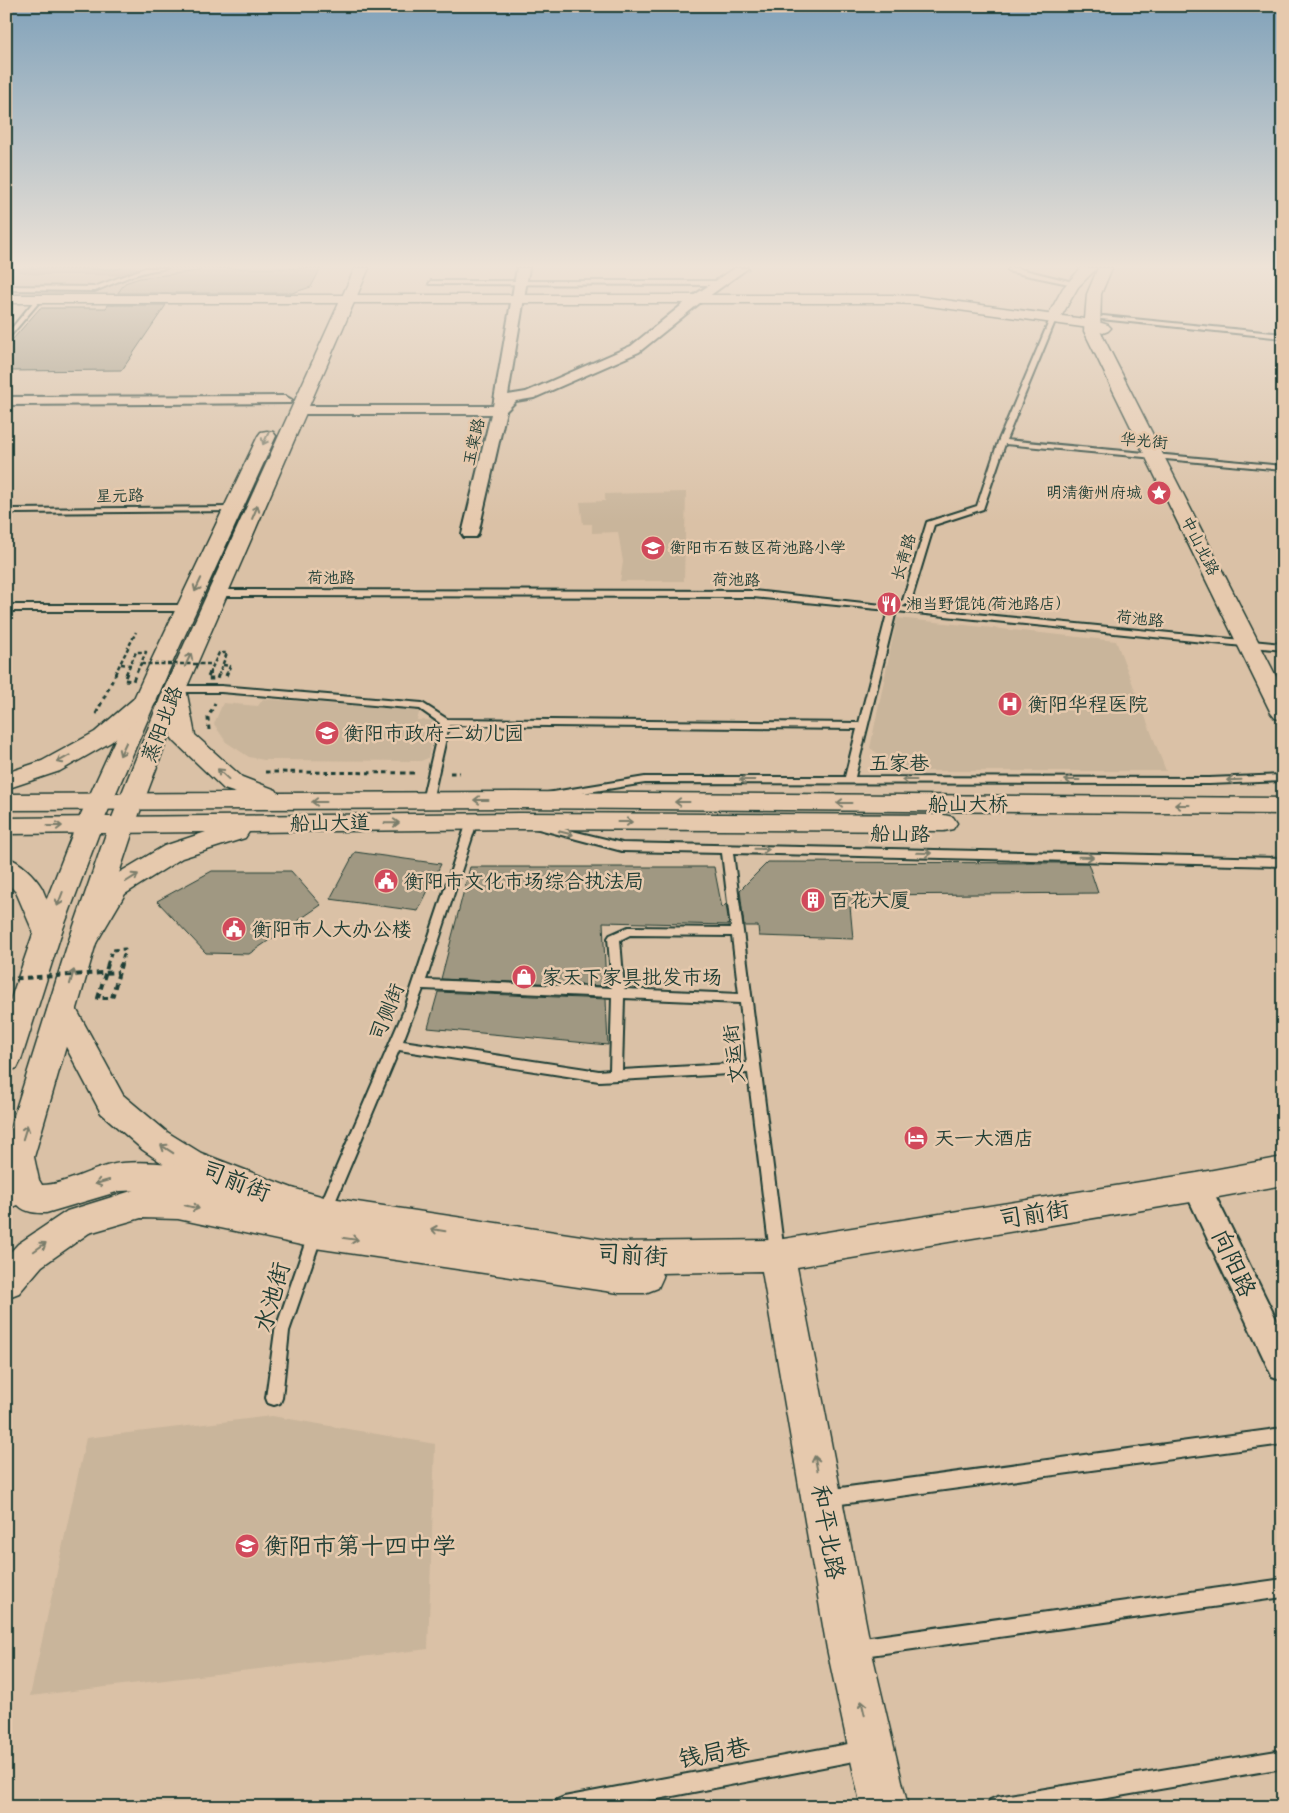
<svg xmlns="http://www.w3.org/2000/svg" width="1289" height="1813" font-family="Caveat,'LXGW WenKai TC',sans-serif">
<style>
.built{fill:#c9b59b}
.green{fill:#b7a891;stroke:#6b7262}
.water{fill:#888774;stroke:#5e695a}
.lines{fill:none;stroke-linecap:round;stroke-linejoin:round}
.shore{stroke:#495b4e;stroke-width:1}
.building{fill:#a09882;stroke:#1f3d34}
.service-casing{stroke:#1f3d34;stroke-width:4}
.minor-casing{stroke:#1f3d34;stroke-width:4}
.tertiary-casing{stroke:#1f3d34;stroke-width:3}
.secondary-casing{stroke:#1f3d34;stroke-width:3}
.primary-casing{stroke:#1f3d34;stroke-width:3}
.trunk-casing{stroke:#1f3d34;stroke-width:3}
.path-far2{stroke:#1f3d34;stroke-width:2.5;stroke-dasharray:4 2.5;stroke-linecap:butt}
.path-far1{stroke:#1f3d34;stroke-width:3;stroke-dasharray:4.5 4;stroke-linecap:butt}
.path{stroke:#1f3d34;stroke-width:4;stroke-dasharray:5.5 4.5;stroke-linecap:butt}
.service{fill:#e6c9ad;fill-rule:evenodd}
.minor{fill:#e6c9ad;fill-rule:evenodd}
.tertiary{fill:#e6c9ad;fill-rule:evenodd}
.secondary{fill:#e6c9ad;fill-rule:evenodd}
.primary{fill:#e6c9ad;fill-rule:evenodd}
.trunk{fill:#e6c9ad;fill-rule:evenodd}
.path-bridge-far1{stroke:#1f3d34;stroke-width:2.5;stroke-dasharray:4 2.5;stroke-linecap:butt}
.path-bridge{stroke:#1f3d34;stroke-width:4;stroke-dasharray:5.5 4.5;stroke-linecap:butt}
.oneway{stroke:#797c6a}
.labels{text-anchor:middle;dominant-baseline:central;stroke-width:5;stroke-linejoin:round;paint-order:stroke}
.far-street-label{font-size:16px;fill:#1f3d34;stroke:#e6c9ad}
.far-poi-label{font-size:16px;fill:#1f3d34;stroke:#e6c9ad;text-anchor:start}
.poi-label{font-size:20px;fill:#1f3d34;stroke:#e6c9ad;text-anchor:start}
.street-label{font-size:20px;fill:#1f3d34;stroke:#e6c9ad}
.near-street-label{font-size:24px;fill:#1f3d34;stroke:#e6c9ad}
.near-poi-label{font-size:24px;fill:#1f3d34;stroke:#e6c9ad;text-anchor:start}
</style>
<rect width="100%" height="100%" fill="#dac1a6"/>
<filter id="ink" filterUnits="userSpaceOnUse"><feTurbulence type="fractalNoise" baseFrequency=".02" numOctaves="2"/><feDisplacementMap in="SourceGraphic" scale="10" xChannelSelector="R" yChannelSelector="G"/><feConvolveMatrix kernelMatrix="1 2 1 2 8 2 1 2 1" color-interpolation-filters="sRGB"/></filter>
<g filter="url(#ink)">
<!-- built -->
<path class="built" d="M686 492 684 581H620L623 562 618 532 592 533V524H583L580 502 605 501V494Z
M897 618 1116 641 1166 771H902L870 748Z
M263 699 420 710 417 720H437L428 758 421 761 264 760 249 757 226 742 214 724 223 703 258 706Z
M272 1416 435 1444 428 1649 30 1696 86 1438Z"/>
<!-- green -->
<path class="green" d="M6 268H203L199 271 140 278 125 283 116 295H6Z"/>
<!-- water -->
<path class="water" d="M21 268H138L117 275 34 274 18 271Z"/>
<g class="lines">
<!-- shore -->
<path class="shore" d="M31 268 115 270 122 268"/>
</g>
<!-- building -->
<path class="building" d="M203 268H321L311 287 292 293H118L125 283 140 278 199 271Z
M108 305H166L122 370 6 371V347L40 308H106Z
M355 852 441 864 418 911 330 899Z
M768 862 1088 863 1098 893 870 895 871 906H850L853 939 759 936 758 926H744L740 890Z
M470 867H714L722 908 726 904 729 925 603 922 606 986 441 979Z
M212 871H291L321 905 249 954 206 953 157 901Z
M438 992 606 999 608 1045 428 1028Z"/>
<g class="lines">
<defs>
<path id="service" d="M145 268H167L149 271 131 276 95 291 6 290V286L94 287Z
M1009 268H1016L1077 283 1074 285 1011 272 1008 270Z
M431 281H722L725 283 722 285 429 284Z
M35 300 40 301 6 341V335Z
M1103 316 1283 334V338L1101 319 1100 318Z
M1053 317 1056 319 1006 440 1283 466V470L1005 444 983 509 934 525 911 601 902 607 1283 644V650L896 611 855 777 1209 778 1283 775V781L1209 784 645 783 551 798 546 795 547 793 645 777H845L857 729 449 725 432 801 427 804 422 801 440 723 420 709 221 692H175L170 689 175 686H221L422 703 447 719 859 723 888 610 753 597 219 596 215 593 219 590 753 591 891 606 903 600 927 522 977 506 998 442 1050 319Z
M234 507H237V511L14 513 6 515V511L14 509Z
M6 605H187L191 608 187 611H6Z
M472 819 477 822 426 980 612 988 608 938 610 935 628 927 731 928 722 853 622 851 531 827 530 825 535 822 622 843 1283 858V866L733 853 784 1253 782 1257 777 1259 772 1257 770 1253 748 1073 599 1081 399 1050 330 1214 325 1216 320 1214 318 1210 405 1008 467 822ZM630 935 732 936 739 994 624 989 620 940ZM423 989 612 997 610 1070 599 1071 403 1041ZM624 998 740 1003 747 1063 622 1070Z
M315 1229 320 1231 322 1235 289 1331 282 1398 280 1403 274 1405 268 1403 266 1398 275 1331 308 1235 310 1231Z
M1283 1428V1444L826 1506 820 1504 818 1498 820 1492 826 1490Z
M1283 1579V1597L856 1657 850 1654 847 1648 850 1642 856 1639Z
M864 1741 871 1743 873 1750 871 1757 864 1759 616 1807H555L557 1800 564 1797Z
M1283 1750V1768L1055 1807H988L990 1800 997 1797Z"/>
<path id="minor" d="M517 268H529L508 395 526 392 631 346 693 296 735 268H748L701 302 639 352 534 398 516 401 506 411 478 534 476 537H464L462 534 491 414H299L292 410 299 406H493Z
M285 396 292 400 290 403 6 405V397Z
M1197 1175 1207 1179 1283 1333V1380L1272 1376 1183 1187 1187 1179Z"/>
<path id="tertiary" d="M6 295H891L915 296 1092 320 1108 325 1111 328 1108 331 1103 333 1089 328 915 304 891 303H6Z
M62 1000 73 1003 123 1095 167 1132 201 1153 292 1188 324 1197 621 1242 777 1240 1197 1173 1283 1157V1185L1197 1201 797 1267 871 1649 908 1807H861L827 1649 762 1271 661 1273 663 1277 658 1288 645 1293H619L315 1248 178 1219 141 1218 89 1233 42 1266 19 1293 6 1298V1257L18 1244 67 1211 141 1188 178 1189 268 1208 177 1173 143 1150 101 1113 47 1011 51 1003Z"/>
<path id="secondary" d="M1081 268H1097L1078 287 1058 322H1048L1046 319 1063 288Z
M1098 268H1112L1101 294 1100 331 1283 690V720L1275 718 1271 713 1084 331 1087 294Z"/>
<path id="primary" d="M355 268H369L186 689 135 825 96 943 34 1157 39 1180 42 1185C68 1185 96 1165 122 1163 174 1158 237 1177 288 1187L300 1191 305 1201 300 1211 288 1215 169 1192 144 1190 120 1191 46 1213C36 1213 26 1213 18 1205L6 1210V1141L68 943 109 825 164 689Z
M267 431 273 432 276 436 174 659 102 825 61 934 21 1060 17 1068 6 1072V1013L33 934 76 825 152 659 258 436 261 432Z"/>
<path id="trunk" d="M175 682 183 684 186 689 195 735 242 777 276 790 278 793 518 792 1283 798V814L518 808 6 810V794L236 793 224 789 175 742 171 737 164 689 167 684Z
M145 694 153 696 157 701 153 706 111 742 60 771 6 789V773L42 761 95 732 137 696Z
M518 813 944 815 953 817 957 823 953 829 944 831 518 829 249 832 245 838 182 858 125 894 92 950 82 953 72 950 68 943 105 881 164 846 206 832 6 834V818Z
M6 857C20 861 34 875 42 888L61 934 57 941 47 944 37 941 16 892 6 882Z"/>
</defs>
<!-- service casing -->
<use href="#service" class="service-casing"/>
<!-- minor casing -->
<use href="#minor" class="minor-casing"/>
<!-- tertiary casing -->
<use href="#tertiary" class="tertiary-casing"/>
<!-- secondary casing -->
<use href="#secondary" class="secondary-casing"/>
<!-- primary casing -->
<use href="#primary" class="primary-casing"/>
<!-- trunk casing -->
<use href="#trunk" class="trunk-casing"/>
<!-- path-far2 -->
<path class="path-far2" d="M121 664 131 665
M223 665 230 666 227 674
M115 674 136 632
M126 674 136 652H146L136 674
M209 674 219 653H227L219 674"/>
<!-- path-far1 -->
<path class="path-far1" d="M127 673 124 680 133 681 136 673
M210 673 207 679H217L219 673
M226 676 227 673
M96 714 116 673
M209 730 208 718 215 703
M265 772 417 773
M450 773H460
M6 908V912
M6 937H10L6 947
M107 965 112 950 125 949 121 965"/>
<!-- path -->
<path class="path" d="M108 964 98 998H112L121 964"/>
<!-- service -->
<use href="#service" class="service"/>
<!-- minor -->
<use href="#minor" class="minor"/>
<!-- tertiary -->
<use href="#tertiary" class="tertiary"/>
<!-- secondary -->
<use href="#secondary" class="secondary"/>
<!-- primary -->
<use href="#primary" class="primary"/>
<!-- trunk -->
<use href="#trunk" class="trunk"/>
<!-- path-bridge-far1 -->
<path class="path-bridge-far1" d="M141 664H213"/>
<!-- path-bridge -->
<path class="path-bridge" d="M6 979 118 972"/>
</g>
<!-- one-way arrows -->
<defs><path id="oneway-shaft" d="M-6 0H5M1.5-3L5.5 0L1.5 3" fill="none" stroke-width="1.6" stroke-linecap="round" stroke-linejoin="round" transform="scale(1.25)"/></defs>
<g class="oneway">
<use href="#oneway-shaft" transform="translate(266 438) rotate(115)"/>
<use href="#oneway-shaft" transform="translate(255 512) rotate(-67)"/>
<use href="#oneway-shaft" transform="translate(198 585) rotate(115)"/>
<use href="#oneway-shaft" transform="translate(188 660) rotate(-65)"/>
<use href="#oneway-shaft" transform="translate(123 749) rotate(115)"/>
<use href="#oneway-shaft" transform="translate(63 759) rotate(151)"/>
<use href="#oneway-shaft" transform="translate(223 774) rotate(-137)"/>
<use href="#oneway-shaft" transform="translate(747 780) rotate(-180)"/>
<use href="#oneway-shaft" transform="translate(909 780) rotate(-180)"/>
<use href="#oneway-shaft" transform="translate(1072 780) rotate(-180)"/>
<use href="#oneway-shaft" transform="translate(1234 780) rotate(178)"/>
<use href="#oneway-shaft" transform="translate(481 800) rotate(180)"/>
<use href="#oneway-shaft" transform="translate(319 802) rotate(180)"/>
<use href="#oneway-shaft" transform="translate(682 802) rotate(-180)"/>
<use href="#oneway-shaft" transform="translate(844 803) rotate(-180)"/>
<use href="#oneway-shaft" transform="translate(1182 805) rotate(-180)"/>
<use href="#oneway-shaft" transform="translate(625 822)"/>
<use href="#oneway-shaft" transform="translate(392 823) rotate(-1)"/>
<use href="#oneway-shaft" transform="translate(55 826)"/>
<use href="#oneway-shaft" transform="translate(566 833) rotate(14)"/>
<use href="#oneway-shaft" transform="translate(762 849) rotate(1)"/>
<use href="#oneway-shaft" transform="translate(924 853) rotate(1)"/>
<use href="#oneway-shaft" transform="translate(1086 857) rotate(1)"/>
<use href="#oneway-shaft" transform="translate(132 878) rotate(-32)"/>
<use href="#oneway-shaft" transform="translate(60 899) rotate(111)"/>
<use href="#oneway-shaft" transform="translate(72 977) rotate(-74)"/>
<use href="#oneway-shaft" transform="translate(25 1132) rotate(-73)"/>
<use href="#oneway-shaft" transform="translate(167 1149) rotate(-147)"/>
<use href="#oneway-shaft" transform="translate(102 1182) rotate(164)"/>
<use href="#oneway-shaft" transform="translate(192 1207) rotate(13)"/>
<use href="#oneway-shaft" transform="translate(438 1230) rotate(-171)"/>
<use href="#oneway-shaft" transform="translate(351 1239) rotate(8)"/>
<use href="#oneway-shaft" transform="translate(40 1247) rotate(-35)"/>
<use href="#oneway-shaft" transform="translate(816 1463) rotate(-101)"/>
<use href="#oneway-shaft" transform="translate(863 1708) rotate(-103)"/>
</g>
</g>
<!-- sky -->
<linearGradient id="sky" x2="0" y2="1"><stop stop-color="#81a2ba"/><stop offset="0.51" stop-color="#eee3d7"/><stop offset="1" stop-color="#eee3d7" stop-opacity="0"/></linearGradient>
<rect width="1289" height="522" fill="url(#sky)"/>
<!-- icons -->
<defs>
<symbol id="sight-disc" viewBox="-11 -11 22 22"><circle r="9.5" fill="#d1495b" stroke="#e6c9ad"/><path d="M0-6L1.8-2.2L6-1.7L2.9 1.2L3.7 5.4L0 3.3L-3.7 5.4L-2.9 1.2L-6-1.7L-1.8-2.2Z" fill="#fff"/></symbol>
<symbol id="school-disc" viewBox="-11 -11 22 22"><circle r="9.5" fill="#d1495b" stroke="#e6c9ad"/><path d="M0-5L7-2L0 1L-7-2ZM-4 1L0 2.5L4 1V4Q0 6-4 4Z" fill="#fff"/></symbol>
<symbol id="restaurant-disc" viewBox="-11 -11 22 22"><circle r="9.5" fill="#d1495b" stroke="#e6c9ad"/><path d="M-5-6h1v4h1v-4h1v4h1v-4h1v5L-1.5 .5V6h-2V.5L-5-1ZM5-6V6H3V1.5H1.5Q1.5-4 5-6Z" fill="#fff"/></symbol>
<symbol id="hospital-disc" viewBox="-11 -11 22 22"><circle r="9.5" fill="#d1495b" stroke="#e6c9ad"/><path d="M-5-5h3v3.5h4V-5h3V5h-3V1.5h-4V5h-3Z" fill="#fff"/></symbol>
<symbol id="civic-disc" viewBox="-11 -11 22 22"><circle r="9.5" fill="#d1495b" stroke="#e6c9ad"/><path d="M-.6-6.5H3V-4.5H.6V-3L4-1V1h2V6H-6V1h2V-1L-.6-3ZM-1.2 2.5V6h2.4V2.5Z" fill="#fff"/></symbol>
<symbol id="building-disc" viewBox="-11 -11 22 22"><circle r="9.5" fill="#d1495b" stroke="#e6c9ad"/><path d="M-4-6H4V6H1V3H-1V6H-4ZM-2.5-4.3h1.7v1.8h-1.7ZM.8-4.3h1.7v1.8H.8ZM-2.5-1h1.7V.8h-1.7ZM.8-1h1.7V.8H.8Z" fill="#fff"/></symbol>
<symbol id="shop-disc" viewBox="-11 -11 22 22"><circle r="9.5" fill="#d1495b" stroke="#e6c9ad"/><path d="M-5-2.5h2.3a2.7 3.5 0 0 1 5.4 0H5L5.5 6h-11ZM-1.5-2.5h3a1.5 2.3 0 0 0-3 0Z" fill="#fff"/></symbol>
<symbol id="hotel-disc" viewBox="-11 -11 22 22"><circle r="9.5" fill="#d1495b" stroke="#e6c9ad"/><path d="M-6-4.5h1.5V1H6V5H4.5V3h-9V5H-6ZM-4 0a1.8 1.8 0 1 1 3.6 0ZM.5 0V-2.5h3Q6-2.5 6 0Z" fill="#fff"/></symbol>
</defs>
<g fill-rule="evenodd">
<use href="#sight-disc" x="1145" y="479" width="28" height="28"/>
<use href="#school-disc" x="639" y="534" width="28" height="28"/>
<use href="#restaurant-disc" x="875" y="590" width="28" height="28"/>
<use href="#hospital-disc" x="996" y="690" width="28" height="28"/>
<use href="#school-disc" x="313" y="719" width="28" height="28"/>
<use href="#civic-disc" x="372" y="867" width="28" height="28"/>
<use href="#building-disc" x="799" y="886" width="28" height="28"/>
<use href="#civic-disc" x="220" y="915" width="28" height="28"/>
<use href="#shop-disc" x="510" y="963" width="28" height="28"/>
<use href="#hotel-disc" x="902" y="1124" width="28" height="28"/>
<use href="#school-disc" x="233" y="1532" width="28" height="28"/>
</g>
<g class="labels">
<!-- far-street labels -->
<g class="far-street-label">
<text transform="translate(1144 441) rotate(5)">华光街</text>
<text transform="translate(474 442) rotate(-77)">玉棠路</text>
<text transform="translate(120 496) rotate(-1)">星元路</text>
<text transform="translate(1200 546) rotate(63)">中山北路</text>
<text transform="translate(904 557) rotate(-73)">长青路</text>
<text x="331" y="578">荷池路</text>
<text transform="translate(736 580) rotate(1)">荷池路</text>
<text transform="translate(1140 619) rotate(6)">荷池路</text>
</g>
<!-- far-poi labels -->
<g class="far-poi-label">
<text x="1142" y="493" text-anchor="end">明清衡州府城</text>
<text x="670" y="548">衡阳市石鼓区荷池路小学</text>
<text x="906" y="604">湘当野馄饨(荷池路店）</text>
</g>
<!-- poi labels -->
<g class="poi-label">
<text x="1028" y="704">衡阳华程医院</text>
<text x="344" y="733">衡阳市政府二幼儿园</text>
<text x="404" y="881">衡阳市文化市场综合执法局</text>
<text x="830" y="900">百花大厦</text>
<text x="252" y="929">衡阳市人大办公楼</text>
<text x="542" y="977">家天下家具批发市场</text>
<text x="934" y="1138">天一大酒店</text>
</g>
<!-- street labels -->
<g class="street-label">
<text transform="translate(162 724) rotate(-69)">蒸阳北路</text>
<text x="899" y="763">五家巷</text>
<text x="968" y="804">船山大桥</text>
<text transform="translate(330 823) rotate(-1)">船山大道</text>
<text transform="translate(900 834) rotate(1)">船山路</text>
<text transform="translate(387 1012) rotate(-68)">司侧街</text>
<text transform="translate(734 1054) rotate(-97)">文运街</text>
</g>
<!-- near-street labels -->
<g class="near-street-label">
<text transform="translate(236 1181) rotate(21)">司前街</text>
<text transform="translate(1034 1214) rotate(-9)">司前街</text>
<text transform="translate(632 1255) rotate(3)">司前街</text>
<text transform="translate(1234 1263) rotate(65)">向阳路</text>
<text transform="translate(272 1297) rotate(-74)">水池街</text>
<text transform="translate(828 1532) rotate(80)">和平北路</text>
<text transform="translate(714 1753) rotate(-11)">钱局巷</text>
</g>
<!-- near-poi labels -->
<g class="near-poi-label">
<text x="264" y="1546">衡阳市第十四中学</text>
</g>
</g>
<!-- margin -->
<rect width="1289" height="1813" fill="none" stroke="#e6c9ad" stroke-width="25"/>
<rect x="12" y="12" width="1264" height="1788" fill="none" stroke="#1f3d34" stroke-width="2" filter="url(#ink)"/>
</svg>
